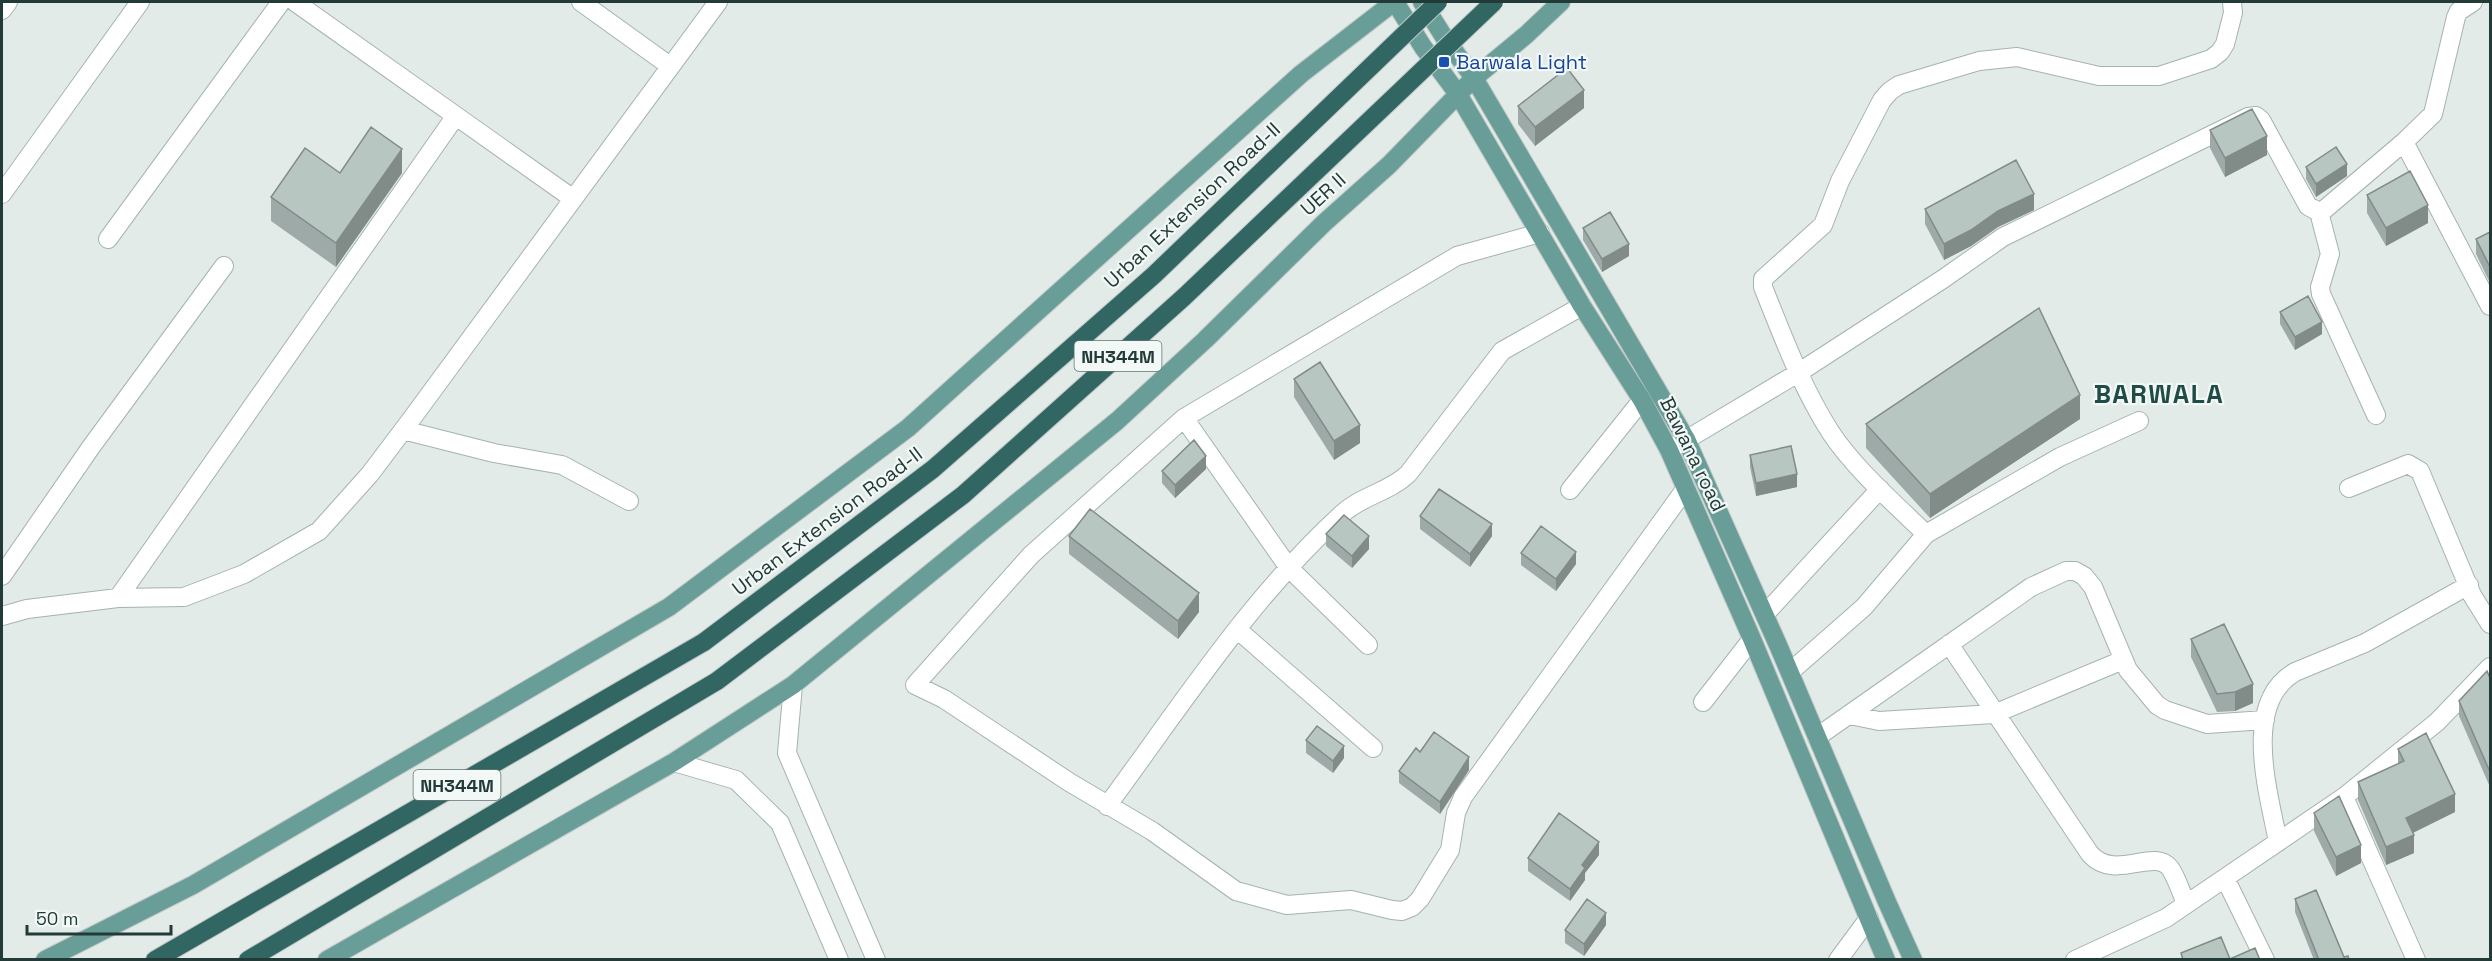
<svg xmlns="http://www.w3.org/2000/svg" width="2492" height="961" font-family="'Space Grotesk',sans-serif">
<style>
.lines{fill:none;stroke-linecap:round;stroke-linejoin:round}
.minor-casing{stroke:#a5b3b0;stroke-width:20}
.major-casing{stroke:#c1c8c7;stroke-width:20}
.highway-casing{stroke:#c1c8c7;stroke-width:20}
.minor{stroke:#fff;stroke-width:18}
.major{stroke:#699e98;stroke-width:18}
.highway{stroke:#316662;stroke-width:18}
.highway-bridge-casing{stroke:#c1c8c7;stroke-width:20;stroke-linecap:butt}
.highway-bridge{stroke:#316662;stroke-width:18}
.wall{fill:#9eaaa7}
.shaded-wall{fill:#818b88}
.building{fill:#b8c6c2;stroke:#818b88;stroke-width:1.5}
.transit-dot{fill:#1a4fb4;stroke:#f2f8f6;stroke-width:2}
.labels{text-anchor:middle;dominant-baseline:central;stroke-width:4.5;stroke-linejoin:round;paint-order:stroke}
.shield{fill:#f2f8f6;stroke:#617471;stroke-width:1.5}
.shield-label{font-size:18px;font-weight:bold;fill:#233b38}
.transit-label{font-size:20px;fill:#164399;stroke:#f2f8f6;text-anchor:start}
.street-label{font-size:20px;fill:#233b38;stroke:#f2f8f6}
.district-label{font-size:26px;font-weight:bold;letter-spacing:1.5px;fill:#204c47;stroke:#f2f8f6}
</style>
<rect width="100%" height="100%" fill="#e2ebe8"/>
<g class="lines">
<defs>
<path id="minor" d="M295 2 572 198
M581 2 670 66
M2 10 8 2
M2404 142 2490 306
M2 194 140 2
M2319 212 2330 254 2320 287 2321 294 2376 415
M1540 233 1457 256 1184 418 1031 555 915 685 944 699 1069 782 1152 831 1236 891 1287 905 1351 900 1392 910 1402 911 1412 907 1420 899 1450 850 1456 813 1463 797 1686 488
M108 239 281 2
M1184 418 1289 568 1368 645
M403 430 494 453 562 465 629 501
M1669 450 1798 373 1943 279 2003 237 2248 117 2256 116 2261 120 2308 206 2319 212 2325 209 2404 142 2433 114 2456 17 2459 11 2473 2
M2349 488 2408 464 2420 471 2472 595 2490 624
M1570 490 1642 400
M1926 534C1895 504 1855 469 1831 433 1802 388 1783 337 1763 287V279L1823 225 1840 181 1882 100 1890 91 1899 85 1979 61 2017 57 2099 76H2159L2211 59 2220 52 2225 44 2233 13 2232 2
M2 576 91 447 224 266
M118 598 455 117
M1765 614 1880 489
M2 616 27 609 118 598 184 597 244 574 319 531 370 474 410 421 718 2
M1238 630 1373 748
M1949 644 2090 854C2115 882 2154 847 2170 868 2177 878 2181 893 2186 903
M1790 672 1864 607 1926 534 2060 457 2139 421
M793 685 787 753 876 960
M1703 702 1752 639
M1850 715 1879 721 1994 714 2123 660
M1817 737 2031 587 2066 571H2075L2084 576 2093 587 2128 670 2157 705 2165 710 2207 724 2265 720
M674 762 736 780 780 823 839 960
M2344 797 2416 960
M1107 806C1181 706 1250 598 1342 514 1361 496 1389 492 1408 474L1502 351 1582 306
M2278 842C2269 794 2241 703 2295 672L2365 643 2469 585
M2225 878 2265 960
M1838 960 1869 918
M2075 960 2166 918 2344 797 2437 722 2490 667"/>
<path id="major" d="M1395 2 1423 47 1458 94 1582 306 1642 400 1669 450 1752 639 1886 960
M1422 2 1444 37 1474 78 1686 439 1778 645 1887 902 1913 960
M45 960 193 885 669 607 908 428 1301 74 1394 2
M327 960 674 762 793 685 1117 421 1205 340 1324 223 1389 165 1474 78 1526 35 1561 2"/>
<path id="highway" d="M155 960 704 642
M248 960 717 681"/>
</defs>
<!-- minor casing -->
<use href="#minor" class="minor-casing"/>
<!-- major casing -->
<use href="#major" class="major-casing"/>
<!-- highway casing -->
<use href="#highway" class="highway-casing"/>
<!-- minor -->
<use href="#minor" class="minor"/>
<!-- major -->
<use href="#major" class="major"/>
<!-- highway -->
<use href="#highway" class="highway"/>
<defs>
<path id="highway-bridge" d="M704 642 933 469 1154 275 1438 2
M717 681 963 495 1184 297 1494 2"/>
</defs>
<!-- highway-bridge casing -->
<use href="#highway-bridge" class="highway-bridge-casing"/>
<!-- highway-bridge -->
<use href="#highway-bridge" class="highway-bridge"/>
</g>
<!-- wall -->
<path class="wall" d="M1518 106 1584 108 1535 146 1518 124Z
M2210 130 2267 155 2225 177 2210 148Z
M2306 167 2347 176 2316 197 2306 179Z
M340 173H402L336 267 271 221V197Z
M2367 195 2428 223 2386 246 2367 213Z
M1925 209 2034 210 1998 227 1971 246 1944 260 1925 224Z
M1583 228 1629 256 1602 272 1583 240Z
M2490 232V283L2476 254V239Z
M2280 312 2322 334 2295 350 2280 324Z
M1294 379 1360 443 1334 460 1294 397Z
M2080 419 1930 518 1866 448V424Z
M1750 455 1797 487 1756 496 1750 467Z
M1206 469 1175 498 1162 483V471Z
M1420 516 1492 536 1470 567 1420 529Z
M1326 534 1369 549 1352 568 1326 546Z
M1069 536 1199 612 1178 639 1069 554Z
M1521 553 1576 564 1556 591 1521 565Z
M2191 639 2253 703 2235 711 2217 712 2191 657Z
M2490 678V787L2459 716V701Z
M1306 740 1344 758 1333 773 1306 753Z
M2398 749 2455 812 2413 833 2414 853 2386 865 2358 800V782L2398 764Z
M1420 752 1469 770 1440 814 1399 783V771Z
M2314 813 2361 863 2336 876 2314 831Z
M1599 855 1585 873V880L1570 901 1528 871V858Z
M2295 899 2344 957 2349 960H2314L2295 912Z
M1606 925 1584 956 1565 943V930Z"/>
<!-- shaded-wall -->
<path class="shaded-wall" d="M1584 90V108L1535 146V127Z
M2267 136V155L2225 177V158Z
M402 149V173L336 267V243Z
M2347 164V176L2316 197V184Z
M2034 194V210L1998 227 1971 246 1944 260V244L1998 211Z
M2428 205V223L2386 246V228Z
M1629 244V256L1602 272V259Z
M2322 322V334L2295 350V337Z
M2080 395V419L1930 518V494Z
M1360 425V443L1334 460V441Z
M1206 456V469L1175 498V485Z
M1797 474V487L1756 496V483Z
M1492 524V536L1470 567V554Z
M1369 536V549L1352 568V556Z
M1576 552V564L1556 591V579Z
M1199 593V612L1178 639V621Z
M2253 684V703L2235 711V692Z
M1344 746V758L1333 773V761Z
M1469 757V770L1440 814V802Z
M2455 794V812L2406 836V818Z
M2414 835V853L2386 865V847Z
M1599 842V855L1585 873V880L1570 901V889L1582 865Z
M2361 845V863L2336 876V857Z
M1606 913V925L1584 956V944Z"/>
<!-- building -->
<path class="building" d="M1567 68 1584 90 1535 127 1518 106Z
M2252 109 2267 136 2225 158 2210 130Z
M371 127 402 149 336 243 271 197 305 148 340 173Z
M2336 147 2347 164 2316 184 2306 167Z
M2016 160 2034 194 1998 211 1971 230 1944 244 1925 209Z
M2410 171 2428 205 2386 228 2367 195Z
M1610 212 1629 244 1602 259 1583 228Z
M2490 232V267L2476 239Z
M2308 296 2322 322 2295 337 2280 312Z
M2039 308 2080 395 1930 494 1866 424Z
M1320 362 1360 425 1334 441 1294 379Z
M1194 440 1206 456 1175 485 1162 471Z
M1791 446 1797 474 1756 483 1750 455Z
M1439 489 1492 524 1470 554 1420 516Z
M1090 509 1199 593 1178 621 1069 536Z
M1344 515 1369 536 1352 556 1326 534Z
M1541 526 1576 552 1556 579 1521 553Z
M2224 624 2253 684 2235 692 2217 694 2191 639Z
M2487 671 2490 678V772L2459 701Z
M1317 726 1344 746 1333 761 1306 740Z
M1434 732 1469 757 1440 802 1399 771 1416 748 1420 752Z
M2426 733 2455 794 2406 818 2414 835 2386 847 2358 782 2404 761 2398 749Z
M2339 796 2361 845 2336 857 2314 813Z
M1559 813 1599 842 1582 865 1585 868 1570 889 1528 858Z
M2316 890 2344 957 2348 956 2349 960H2319L2295 899Z
M1587 899 1606 913 1584 944 1565 930Z
M2221 937 2230 959 2255 948 2260 960H2183L2181 953Z"/>
<!-- markers -->
<rect class="transit-dot" x="1438" y="56" width="12" height="12" rx="3"/>
<g class="labels">
<!-- shield labels -->
<g class="shield">
<rect x="1074.5" y="341" width="87" height="30" rx="4.5"/>
<rect x="413.5" y="770" width="87" height="30" rx="4.5"/>
</g>
<g class="shield-label">
<text x="1118" y="356">NH344M</text>
<text x="457" y="785">NH344M</text>
</g>
<!-- transit labels -->
<g class="transit-label">
<text x="1456" y="62">Barwala Light</text>
</g>
<!-- street labels -->
<g class="street-label">
<text transform="translate(1323 194) rotate(-42)">UER II</text>
<text transform="translate(1192 205) rotate(-43)">Urban Extension Road-II</text>
<text transform="translate(1693 454) rotate(64)">Bawana road</text>
<text transform="translate(827 521) rotate(-37)">Urban Extension Road-II</text>
</g>
<!-- district labels -->
<g class="district-label">
<text x="2159" y="394">BARWALA</text>
</g>
</g>
<!-- border -->
<rect width="2492" height="961" fill="none" stroke="#233b38" stroke-width="6"/>
<!-- scale -->
<path d="M27 925v9h144v-9" fill="none" stroke="#233b38" stroke-width="3"/>
<text x="36" y="925" font-size="18" fill="#233b38" stroke="#f2f8f6" stroke-width="4.5" paint-order="stroke">50 m</text>
</svg>
